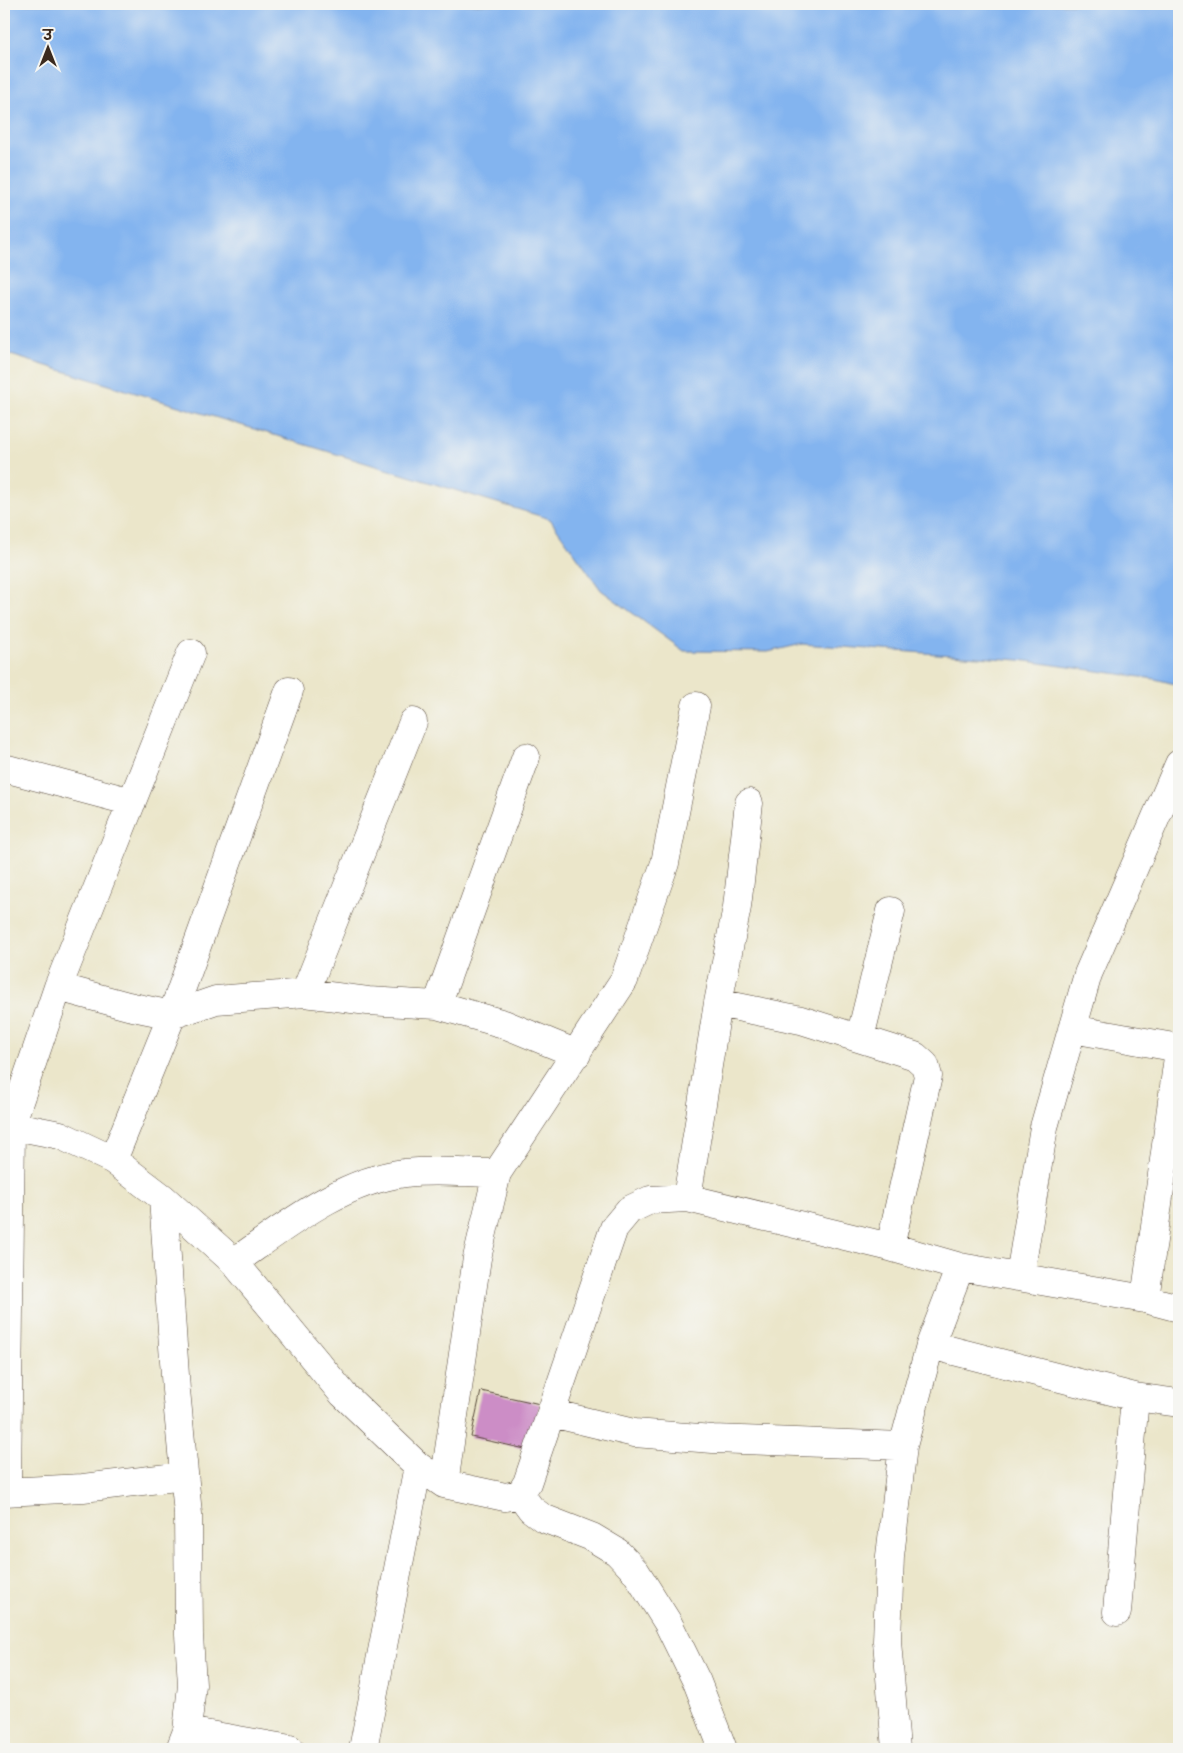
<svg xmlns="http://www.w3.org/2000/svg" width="1183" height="1753" font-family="'Balsamiq Sans','Playpen Sans Deva',sans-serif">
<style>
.water{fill:#83b4ef;stroke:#5f6f86}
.building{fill:#cc8dc6}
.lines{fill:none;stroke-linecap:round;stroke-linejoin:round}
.minor-casing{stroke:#554638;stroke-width:29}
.minor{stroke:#fff;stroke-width:28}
</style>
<rect width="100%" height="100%" fill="#f6f6f2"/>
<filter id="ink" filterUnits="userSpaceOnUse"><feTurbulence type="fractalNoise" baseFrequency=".02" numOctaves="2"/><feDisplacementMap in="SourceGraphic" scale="10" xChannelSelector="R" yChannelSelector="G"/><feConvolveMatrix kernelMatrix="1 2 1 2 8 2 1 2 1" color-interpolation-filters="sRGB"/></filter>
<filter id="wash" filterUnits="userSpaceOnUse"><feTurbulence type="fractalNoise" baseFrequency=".0096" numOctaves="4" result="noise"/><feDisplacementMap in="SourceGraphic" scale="20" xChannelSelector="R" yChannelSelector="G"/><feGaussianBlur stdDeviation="1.12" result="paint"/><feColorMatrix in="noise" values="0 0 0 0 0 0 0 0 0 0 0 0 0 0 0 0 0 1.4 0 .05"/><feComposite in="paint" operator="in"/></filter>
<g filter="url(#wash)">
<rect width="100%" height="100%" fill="#ebe6ca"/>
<!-- water -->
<path class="water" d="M4 4H1179V685L1155 679 1019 660 802 644 768 652 684 651 601 590 550 519 4 353Z"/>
<g id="blocks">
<!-- building -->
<path class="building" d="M481 1391 540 1404 530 1450 471 1437Z"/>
</g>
</g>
<g filter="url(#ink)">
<use href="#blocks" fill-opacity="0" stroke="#554638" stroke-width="1"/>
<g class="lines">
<defs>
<path id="minor" d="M4 768 132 802
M58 987 128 1006 172 1015 216 1000 305 993 368 1001 437 1005 504 1024 577 1054
M305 993 413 722
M718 1003 801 1020 915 1056 925 1065 928 1076 890 1247
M437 1005 526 757
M1072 1029 1179 1048
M860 1038 891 911
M4 1124 60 1135 113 1160 163 1198 234 1262 343 1394 418 1466 444 1484 505 1497 520 1494 527 1483 614 1228 629 1210 650 1200 687 1198 890 1247 960 1267 1145 1299 1179 1308
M113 1160 172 1015 289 691
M163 1198 176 1390 188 1514 189 1635 192 1685 187 1731 180 1749
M687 1198 718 1003 737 907 749 803
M234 1262C286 1226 341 1181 405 1173 434 1169 467 1173 497 1173
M1020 1276 1044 1127 1088 974 1179 764
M1145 1299 1179 1050
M930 1345 1135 1397 1179 1403
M551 1413 634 1433 713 1439 903 1446
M444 1484 477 1258 497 1173 624 980 665 863 696 706
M4 1492 83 1488 184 1476
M7 1492 11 1125 58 987 191 653
M520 1494 531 1509 543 1518 592 1537 617 1552 636 1572 668 1623 697 1682 723 1749
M1117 1612 1135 1397
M187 1731 290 1749
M363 1749 418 1466
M896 1749 887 1641 890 1556 903 1446 930 1345 960 1267"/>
</defs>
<!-- minor casing -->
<use href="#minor" class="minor-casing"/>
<!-- minor -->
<use href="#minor" class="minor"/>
</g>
</g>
<!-- margin -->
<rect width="1183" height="1753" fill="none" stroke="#f6f6f2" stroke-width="20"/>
<!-- north arrow -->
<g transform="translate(48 48)" stroke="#f6f6f2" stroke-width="4" paint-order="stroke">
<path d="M0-4L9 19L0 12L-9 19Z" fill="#3b2a1e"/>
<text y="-8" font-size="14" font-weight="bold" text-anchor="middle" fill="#3b2a1e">उ</text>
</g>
</svg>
